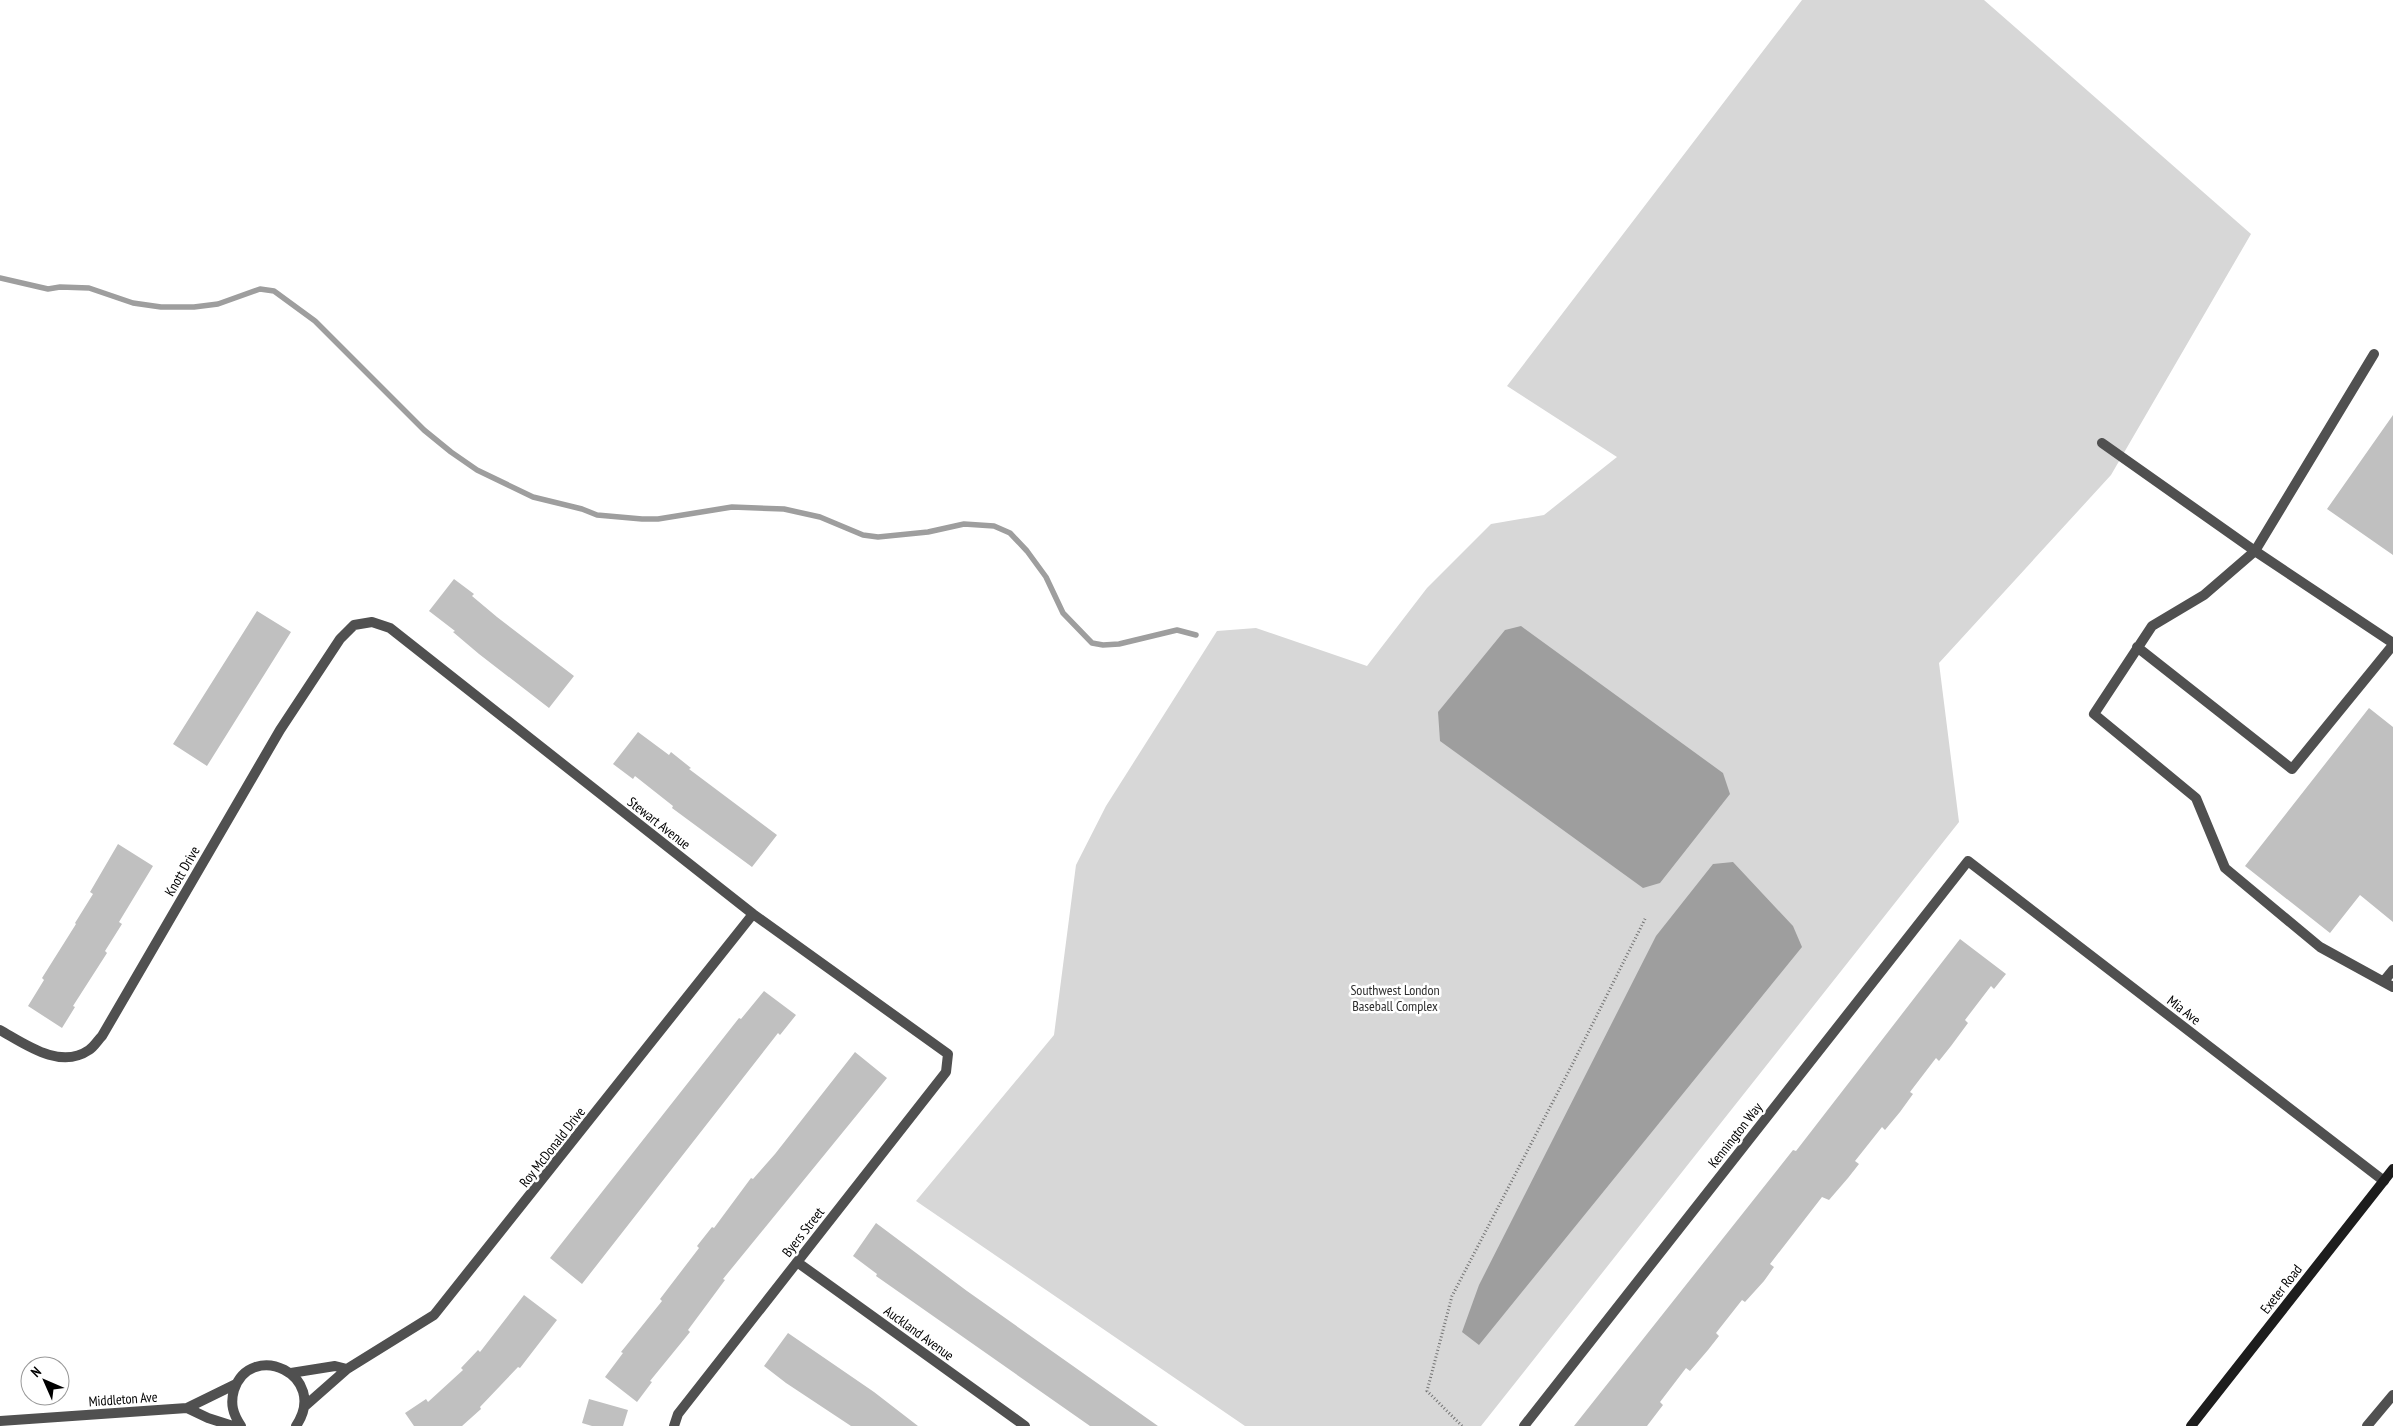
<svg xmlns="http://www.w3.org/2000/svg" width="2393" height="1426" font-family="'PT Sans Narrow',sans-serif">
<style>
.green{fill:#d7d7d7}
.water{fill:#9e9e9e}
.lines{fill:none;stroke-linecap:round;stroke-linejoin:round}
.stream{stroke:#9e9e9e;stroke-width:5.5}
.building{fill:#c0c0c0}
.path{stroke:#727272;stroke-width:3;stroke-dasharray:1 2.5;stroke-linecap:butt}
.lane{stroke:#505050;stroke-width:10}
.street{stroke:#505050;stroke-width:10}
.secondary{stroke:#1d1d1d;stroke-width:10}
.labels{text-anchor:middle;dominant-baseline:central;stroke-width:5;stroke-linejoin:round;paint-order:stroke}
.street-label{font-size:14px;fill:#000;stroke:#fff}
.park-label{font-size:14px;fill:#2e2e2e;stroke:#fff}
</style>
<rect width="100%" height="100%" fill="#fff"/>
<!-- green -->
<path class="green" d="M1802 0H1984L2251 234 2111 475 1939 663 1959 822 1481 1426H1245L916 1201 1054 1035 1076 865 1106 806 1217 631 1256 628 1367 666 1427 588 1491 524 1544 515 1617 457 1507 386Z"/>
<!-- water -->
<path class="water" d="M1521 626 1723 773 1730 794 1660 883 1643 888 1440 741 1438 712 1505 630Z
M1733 862 1793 926 1802 947 1479 1345 1462 1332 1479 1285 1656 936 1713 864Z"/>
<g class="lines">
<!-- stream -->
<path class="stream" d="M0 278 48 289 60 287 89 288 133 303 161 307H194L218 304 260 289 274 291 315 321 424 430 451 452 477 470 533 497 582 509 597 515 642 519H658L732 507 784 509 820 517 863 535 878 537 928 532 964 524 994 526 1010 533 1027 551 1046 577 1063 613 1092 643 1103 645 1119 644 1177 630 1196 635"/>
</g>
<!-- building -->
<path class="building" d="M2393 415V555L2327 509Z
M454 579 474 594 472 596 497 617 574 676 549 708 479 654 453 632 455 631 429 611Z
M257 611 291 632 207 766 173 744Z
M2369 708 2393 727V922L2360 895 2330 933 2245 866Z
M638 732 669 755 671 752 691 768 689 769 777 835 752 867 672 808 673 806 635 776 633 779 613 764Z
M118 844 153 866 119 922 122 924 105 951 107 953 73 1006 75 1007 62 1028 28 1006 44 980 42 978 76 924 75 923 93 894 90 892Z
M1960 939 2006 974 1994 989 1991 986 1965 1020 1968 1023 1951 1046 1939 1061 1936 1058 1910 1092 1913 1094 1900 1112 1885 1130 1882 1127 1855 1161 1859 1164 1848 1178 1829 1200 1822 1197 1770 1264 1774 1267 1764 1281 1745 1302 1742 1300 1716 1333 1719 1336 1708 1350 1690 1371 1686 1368 1660 1402 1663 1405 1647 1426H1574L1793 1150 1796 1151Z
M764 991 796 1015 780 1035 778 1033 582 1284 550 1258 739 1018 741 1019Z
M855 1052 887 1078 723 1279 725 1280 688 1330 690 1332 650 1381 652 1382 637 1402 605 1377 623 1353 621 1352 662 1301 660 1299 699 1248 697 1246 712 1227 714 1228 751 1178 753 1179 775 1154Z
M876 1223 967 1291 1158 1426H1090L876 1276 877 1274 853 1256Z
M524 1295 557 1320 520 1368 518 1367 480 1407 481 1409 462 1426H414L405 1413 426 1399 428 1402 463 1370 461 1368 478 1350 480 1352Z
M788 1333 874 1392 918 1426H851L786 1383 764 1366Z
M589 1399 628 1410 623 1426H592L582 1423Z"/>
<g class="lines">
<!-- path -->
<path class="path" d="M1462 1426 1427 1391 1452 1296 1573 1063 1646 917"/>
<!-- lane -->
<path class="lane" d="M2374 354 2255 551 2393 643
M2102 443 2255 551 2204 595 2152 626 2094 714 2196 798 2225 868 2320 947 2393 987
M2137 647 2292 769 2393 645
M2384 981 2393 970
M2367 1426 2393 1395"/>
<!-- street -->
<path class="street" d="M0 1030C25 1044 60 1070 89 1050 94 1047 98 1040 102 1036L280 730 340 639 354 625 372 622 390 628 753 914 948 1054 946 1072 678 1414 674 1426
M797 1262 1025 1426
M291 1373 335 1366 347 1369
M305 1406 347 1369 434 1315 753 914
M187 1408 208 1418 233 1426
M0 1421 187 1408 236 1384
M241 1426C233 1414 230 1404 234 1390 251 1339 330 1375 296 1426
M1524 1426 1968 861 2384 1181"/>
<!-- secondary -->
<path class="secondary" d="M2191 1426 2393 1169"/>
</g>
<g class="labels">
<!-- street labels -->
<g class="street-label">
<text transform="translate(659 823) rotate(38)">Stewart Avenue</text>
<text transform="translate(182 871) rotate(-60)">Knott Drive</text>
<text transform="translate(2184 1010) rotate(38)">Mia Ave</text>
<text transform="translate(1735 1135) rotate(-52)">Kennington Way</text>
<text transform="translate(552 1147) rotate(-52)">Roy McDonald Drive</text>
<text transform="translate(803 1232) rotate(-52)">Byers Street</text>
<text transform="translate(2281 1289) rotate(-52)">Exeter Road</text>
<text transform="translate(919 1333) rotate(36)">Auckland Avenue</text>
<text transform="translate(123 1399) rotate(-4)">Middleton Ave</text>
</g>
<!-- park labels -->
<g class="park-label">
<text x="1395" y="990">Southwest London<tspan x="1395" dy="16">Baseball Complex</tspan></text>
</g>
</g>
<!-- north arrow -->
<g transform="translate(45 1381) rotate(315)"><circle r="24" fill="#ffffff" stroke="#999999"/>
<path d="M0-4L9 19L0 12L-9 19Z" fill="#000000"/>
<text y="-8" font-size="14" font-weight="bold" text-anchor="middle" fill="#000000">N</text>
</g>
</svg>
